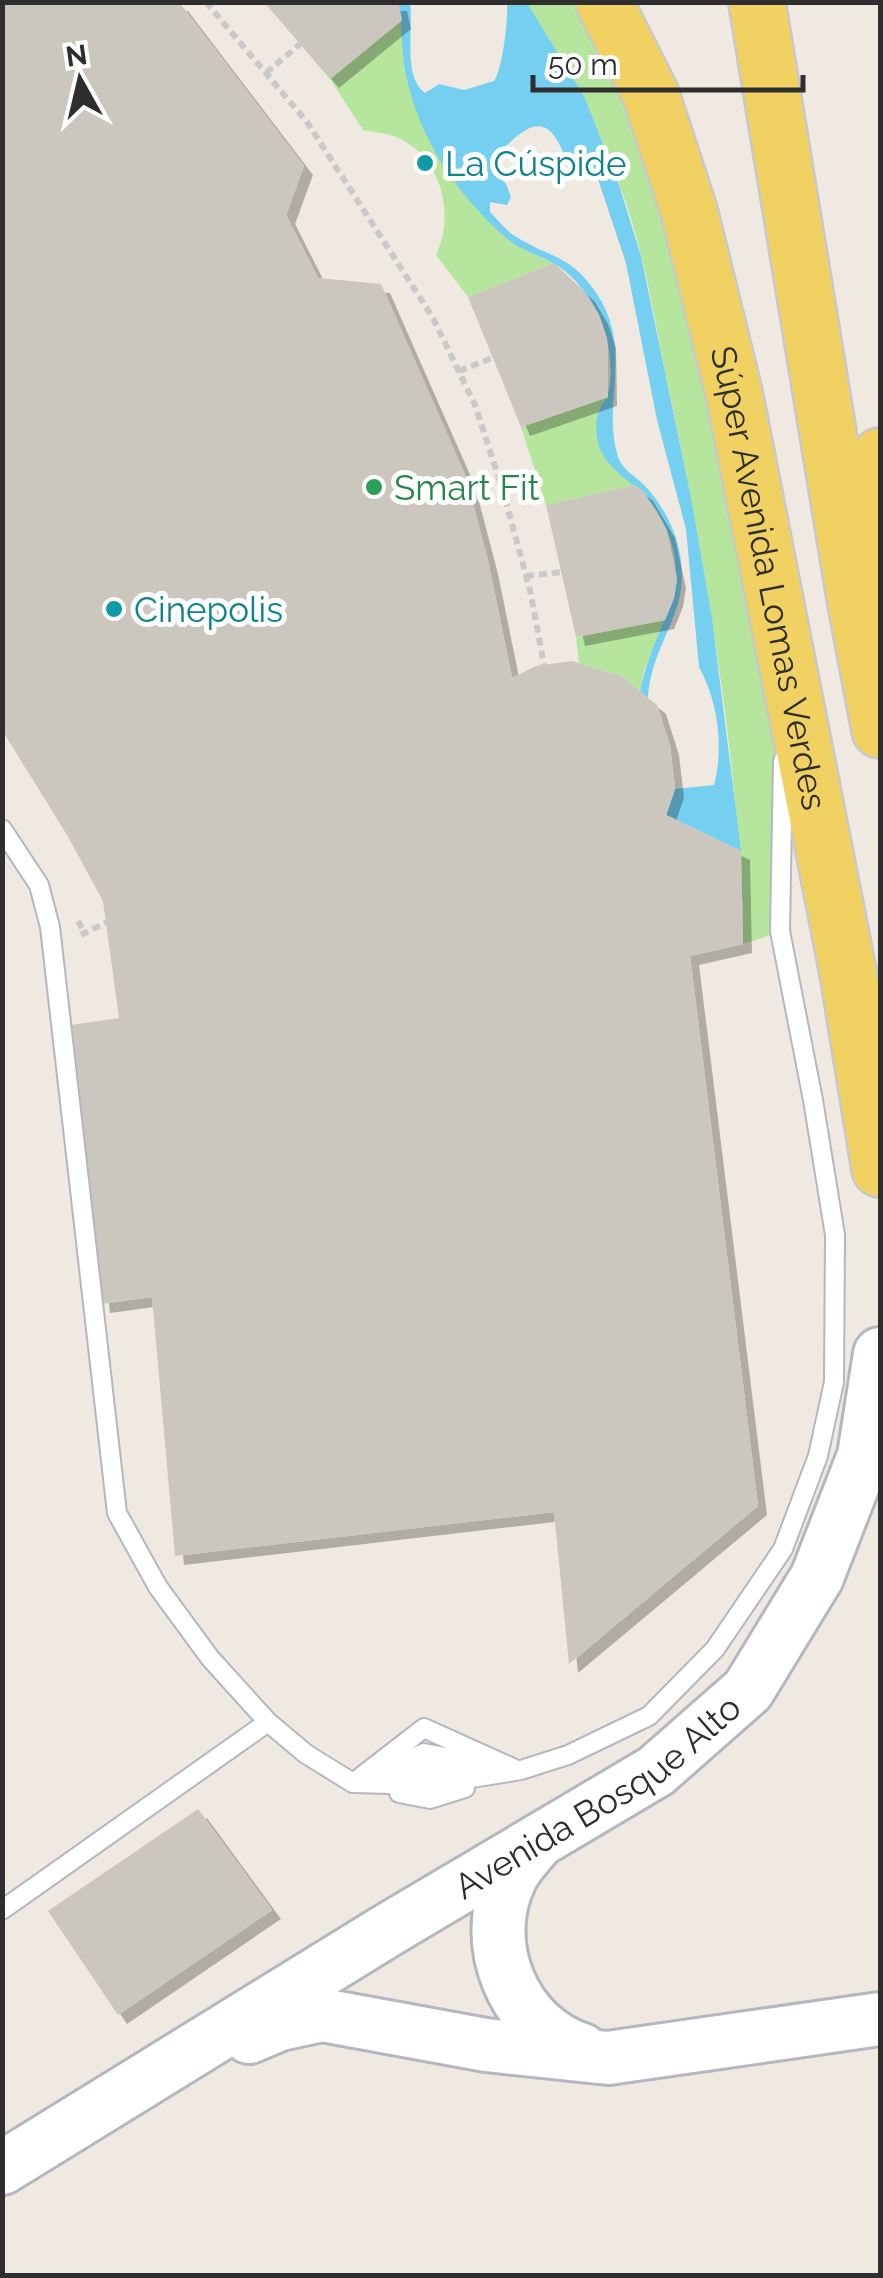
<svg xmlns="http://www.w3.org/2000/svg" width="883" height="2278" font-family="Raleway,sans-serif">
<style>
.green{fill:#b6e59e}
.water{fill:#75cff0}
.building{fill:#cbc7bf;filter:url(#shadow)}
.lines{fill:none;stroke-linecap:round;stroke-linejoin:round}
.lane-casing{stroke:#b4b7c1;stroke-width:22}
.secondary-casing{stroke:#b4b7c1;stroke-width:58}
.primary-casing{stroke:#c9c9c9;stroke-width:60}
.path{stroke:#c9c9c9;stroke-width:6;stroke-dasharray:8 5;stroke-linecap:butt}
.lane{stroke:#fff;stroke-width:18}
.secondary{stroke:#fff;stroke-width:52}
.primary{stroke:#f2d163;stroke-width:55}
.culture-dot{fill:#0f9aa8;stroke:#fff;stroke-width:4}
.leisure-dot{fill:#2e9e5b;stroke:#fff;stroke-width:4}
.labels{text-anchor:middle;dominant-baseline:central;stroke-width:10;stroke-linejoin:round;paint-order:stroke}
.culture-label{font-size:35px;fill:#0d838f;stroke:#fff;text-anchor:start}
.leisure-label{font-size:35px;fill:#27864d;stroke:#fff;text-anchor:start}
.street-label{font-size:35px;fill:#2e2e2e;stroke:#fff}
</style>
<defs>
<filter id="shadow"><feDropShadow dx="9" dy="9" stdDeviation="0" flood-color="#0004"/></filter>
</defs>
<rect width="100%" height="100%" fill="#efe9e1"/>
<!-- green -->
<path class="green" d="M527 3H577L632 100 672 214 776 730 774 934 743 944C739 757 707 573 669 390 654 322 645 250 619 184 595 122 560 61 527 3Z
M402 20C405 93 427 156 479 210 502 234 522 251 554 263L468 297 436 255C456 214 441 154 394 136 384 133 372 132 363 130L330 79Z
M608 397 599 408 622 476 635 485 546 505 521 427Z
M665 620 644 670 640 692 621 676 579 663 576 637Z"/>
<!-- water -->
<path class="water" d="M398 3H410C414 28 402 76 425 93L439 84 464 90 494 81C503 68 508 19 507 3H527L584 96 619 185 641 256 692 503 712 618 741 851 666 815 675 789 714 785C724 747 718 701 699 667L686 529 657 420 626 263 597 176 590 166 576 165 566 160C546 102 522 130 493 159L492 168 506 184 511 197 507 205 490 202V212C499 221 507 232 518 238 553 259 571 255 597 294 634 350 601 403 618 457 622 469 635 476 644 485 670 512 686 551 681 589 676 625 650 656 648 698L640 692C653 620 702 588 657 511 643 487 613 476 601 451 595 438 594 419 601 406 605 398 607 402 608 394 614 369 609 334 597 312 587 293 571 272 551 262 536 254 518 249 505 237 454 192 414 131 404 63 401 42 403 23 398 3Z"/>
<!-- building -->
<path class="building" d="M2 2H179L304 166 286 215 318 278 381 284 466 477 489 565 512 678 536 666 572 661 621 676 657 705 670 746 675 789 666 815 741 851 743 944 690 956 758 1506 569 1664 554 1512 175 1556 152 1297 101 1304 71 1025 119 1018 103 901 67 835 2 730Z
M264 2H398L402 20 330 79Z
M554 263 586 293 599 315 607 339 608 397 521 427 468 297Z
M635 485 644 492 666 529 677 579 674 598 665 620 576 637 546 505Z
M198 1809 272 1910 118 2015 48 1911Z"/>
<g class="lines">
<defs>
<path id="lane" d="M2 829 39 885 50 927 117 1513 158 1587 210 1658 268 1722 306 1754 353 1783 428 1785 521 1770 568 1755 649 1716 715 1649 783 1549 818 1456 834 1382 835 1235 813 1100 780 931 783 761
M379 1772 424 1753 488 1765
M389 1777 426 1770H467
M353 1783 424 1728 517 1770
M399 1793 430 1799 465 1788
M2 1910 268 1722"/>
<g id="secondary">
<path d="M538 1841C529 1853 516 1865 510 1879 479 1944 513 2028 582 2050"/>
<path d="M249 2037 280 2024 322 2015 486 2045 608 2058 880 2019"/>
<path id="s1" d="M2 2168 388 1930 656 1771 748 1690 817 1577 864 1456 880 1354"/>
</g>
<g id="primary">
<path id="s2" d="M604 2 651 95 689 211 734 393 848 972 880 1169"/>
<path d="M757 2 856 603 880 730"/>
<path d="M863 550 880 456"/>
</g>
</defs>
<!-- lane casing -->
<use href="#lane" class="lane-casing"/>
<!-- secondary casing -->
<use href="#secondary" class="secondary-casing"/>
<!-- primary casing -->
<use href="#primary" class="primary-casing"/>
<!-- path -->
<path class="path" d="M206 2 307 122 433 318 475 405 503 491 530 590 544 665
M266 73 300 44
M459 371 492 358
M526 576 562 572
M78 921 85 933
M81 935 107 922"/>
<!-- lane -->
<use href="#lane" class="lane"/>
<!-- secondary -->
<use href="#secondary" class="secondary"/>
<!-- primary -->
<use href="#primary" class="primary"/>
</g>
<!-- markers -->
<g class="culture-dot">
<circle cx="425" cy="163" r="10"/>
<circle cx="114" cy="609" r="10"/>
</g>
<circle class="leisure-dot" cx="374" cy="487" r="10"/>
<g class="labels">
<!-- culture labels -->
<g class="culture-label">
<text x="445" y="163">La Cúspide</text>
<text x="134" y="609">Cinepolis</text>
</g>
<!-- leisure labels -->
<g class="leisure-label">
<text x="394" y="487">Smart Fit</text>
</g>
<!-- street labels -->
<g class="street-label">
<text stroke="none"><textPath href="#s2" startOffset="602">Súper Avenida Lomas Verdes</textPath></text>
<text stroke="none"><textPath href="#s1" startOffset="702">Avenida Bosque Alto</textPath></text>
</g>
</g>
<!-- border -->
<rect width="883" height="2278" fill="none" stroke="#2e2e2e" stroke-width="10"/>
<!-- north arrow -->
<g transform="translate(80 80) rotate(352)" stroke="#ffffff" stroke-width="8" paint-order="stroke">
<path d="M0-8L18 38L0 25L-18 38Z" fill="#2e2e2e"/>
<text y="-15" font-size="28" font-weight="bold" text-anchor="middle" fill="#2e2e2e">N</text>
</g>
<!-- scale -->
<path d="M533 75v15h270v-15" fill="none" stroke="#2e2e2e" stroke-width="5"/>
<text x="548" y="75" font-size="30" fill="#2e2e2e" stroke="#ffffff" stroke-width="8" paint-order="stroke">50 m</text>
</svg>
